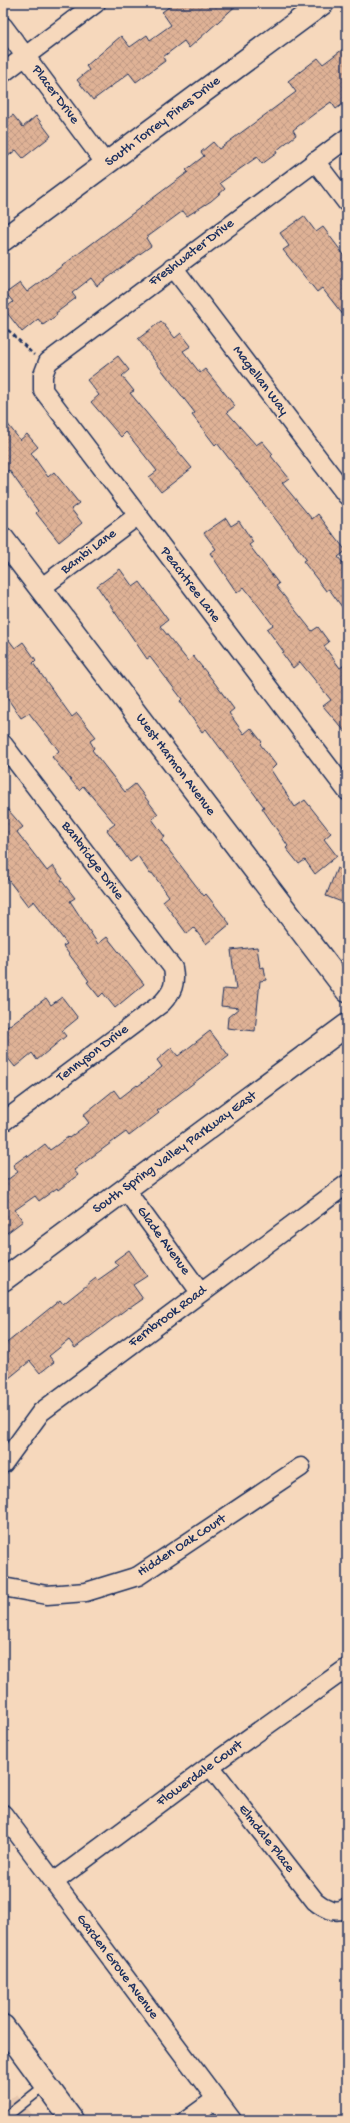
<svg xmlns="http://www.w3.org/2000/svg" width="350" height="2123" font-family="'Gochi Hand',sans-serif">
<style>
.built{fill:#e7c7ae}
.building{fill:url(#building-cross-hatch);stroke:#1b2f5e}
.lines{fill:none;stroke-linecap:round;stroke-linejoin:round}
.service-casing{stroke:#1b2f5e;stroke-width:12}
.minor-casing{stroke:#1b2f5e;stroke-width:21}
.tertiary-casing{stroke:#1b2f5e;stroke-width:25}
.secondary-casing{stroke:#1b2f5e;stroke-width:25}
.path{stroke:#1b2f5e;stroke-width:2.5;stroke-dasharray:4 3;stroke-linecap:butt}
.service{stroke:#f6d8bc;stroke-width:9}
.minor{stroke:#f6d8bc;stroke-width:18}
.tertiary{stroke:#f6d8bc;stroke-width:22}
.secondary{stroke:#f6d8bc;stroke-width:22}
.labels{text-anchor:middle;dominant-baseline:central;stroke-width:3;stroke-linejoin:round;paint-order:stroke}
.street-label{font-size:14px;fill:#1b2f5e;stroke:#f6d8bc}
</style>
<defs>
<pattern id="building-cross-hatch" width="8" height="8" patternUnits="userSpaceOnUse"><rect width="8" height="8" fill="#dfb296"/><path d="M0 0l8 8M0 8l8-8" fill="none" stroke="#bf9984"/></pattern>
</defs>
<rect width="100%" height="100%" fill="#f6d8bc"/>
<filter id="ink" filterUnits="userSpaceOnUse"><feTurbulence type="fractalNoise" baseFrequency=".025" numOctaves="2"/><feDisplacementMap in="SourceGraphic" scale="8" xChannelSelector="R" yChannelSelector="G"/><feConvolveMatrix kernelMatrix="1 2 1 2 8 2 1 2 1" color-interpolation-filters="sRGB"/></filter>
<g filter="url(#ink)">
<!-- built -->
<path class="built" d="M17 2094 36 2120H3V2104Z"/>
<!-- building -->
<path class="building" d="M174 3H239L189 48 184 41 163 57 165 61 136 82 129 73 93 100 77 80 89 70 86 66 121 36 130 47 147 35 150 40 171 25 162 12Z
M347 46V101L336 109 331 102 314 114 293 130 296 135 276 151 277 153 262 164 257 157 220 183 225 189 211 201 187 216 183 211 146 238 151 246 137 256 97 286 91 278 72 293 76 298 56 313 57 315 43 325 38 319 22 332 4 309 13 302 6 293 20 283 27 292 188 172 186 170 204 156 201 152 213 142 219 149 296 92 288 81 318 58 323 64Z
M13 115 23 127 36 116 51 136 23 158 16 150 3 160V122Z
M304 216 316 232 323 227 347 259V320L322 288 317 292 283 250 289 246 280 233Z
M161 321 175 338 181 333 191 346 183 351 200 373 205 369 235 406 227 412 256 445 262 441 273 454 271 456 289 478 282 483 312 519 318 514 346 551 338 557 347 568V614L329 589 326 591 303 561 306 559 217 443 215 445 192 415 195 413 138 339Z
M118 356 129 370 122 376 134 391 130 393 192 468 161 492 149 477 157 471 126 432 121 437 91 402 99 395 87 380Z
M3 418 20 440 27 434 38 447 31 453 48 477 54 472 79 503 71 509 82 523 59 542 36 513 38 511 9 470 3 475Z
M226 518 231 526 239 521 253 542 249 545 279 584 276 586 312 631 318 627 329 642 324 646 340 668 347 663V734L323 706 331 700 300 662 293 668 282 653 284 652 267 629 273 625 244 587 237 593 210 553 216 549 204 533Z
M120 569 133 587 140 582 168 620 160 626 188 661 193 656 211 678 234 709 229 713 244 734 251 728 262 742 260 744 276 765 271 770 295 807 305 800 331 833 324 839 337 856 315 874 305 860 299 864 286 848 288 846 262 808 264 807 206 729 202 732 180 701 182 699 150 657 147 659 97 586Z
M3 632 15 648 23 642 36 660 33 663 72 717 77 713 96 737 90 741 94 748 92 750 125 792 135 784 158 814 152 819 165 837 161 840 204 896 206 894 230 924 206 944 194 928 187 934 163 901 169 896 152 873 150 874 138 856 130 862 107 830 115 824 83 786 79 790 52 757 59 751 29 713 21 718 3 692Z
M3 804 23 827 17 832 47 871 53 866 63 879 61 880 75 898 70 901 98 944 107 937 144 984 115 1008 103 993 99 997 87 982 89 981 63 946 67 944 34 901 28 906 3 873Z
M337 868 347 873V904L326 896Z
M257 947 260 968 264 967 266 980 260 981 255 1031 227 1028 228 1017 239 1008 221 1006 223 989 236 990 231 950Z
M62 997 78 1018 62 1031 66 1036 37 1060 32 1053 15 1067 3 1052V1030L46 998 51 1005Z
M210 1031 229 1056 157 1111 159 1113 129 1136 126 1132 74 1170 78 1175 58 1190 57 1188 39 1201 35 1196 15 1210 23 1221 3 1236V1183L18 1172 13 1165 27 1155 28 1157 45 1144 50 1150 68 1137 69 1138 89 1123 83 1115 114 1090 120 1098 137 1085 138 1086 162 1067 157 1060 171 1048 178 1056Z
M129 1250 147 1276 133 1285 143 1299 130 1308 129 1307 75 1348 69 1340 49 1356 54 1362 40 1373 30 1361 3 1383V1346L60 1300 63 1304 96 1278 98 1280 118 1266 114 1261Z"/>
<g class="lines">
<defs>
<path id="service" d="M3 2119 46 2085"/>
<path id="minor" d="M3 26 106 164
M3 73 96 3
M347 138 48 362 43 375V390L347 791
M315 161 347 203
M173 267 347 496
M41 588 137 516
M3 744 173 968C176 984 173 991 162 1003L3 1122
M125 1189 200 1292
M3 1464 41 1412 347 1184
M3 1587 47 1595 86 1592 138 1576 301 1467
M210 1766 315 1901C323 1908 337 1915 347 1907
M3 1814 232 2120
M54 1882 210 1766 347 1668
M187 2120 216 2099"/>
<path id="tertiary" d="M3 539 347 991
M3 1280 347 1025
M3 2026 72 2120"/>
<path id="secondary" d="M3 240 323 3"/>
</defs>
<!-- service casing -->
<use href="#service" class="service-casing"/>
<!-- minor casing -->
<use href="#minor" class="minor-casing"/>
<!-- tertiary casing -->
<use href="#tertiary" class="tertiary-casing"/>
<!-- secondary casing -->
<use href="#secondary" class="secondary-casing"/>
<!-- path -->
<path class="path" d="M3 325 34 355"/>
<!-- service -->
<use href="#service" class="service"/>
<!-- minor -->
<use href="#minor" class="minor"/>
<!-- tertiary -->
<use href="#tertiary" class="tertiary"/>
<!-- secondary -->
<use href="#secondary" class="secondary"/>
</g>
</g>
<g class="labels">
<!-- street labels -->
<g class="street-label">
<text transform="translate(55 95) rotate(53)">Placer Drive</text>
<text transform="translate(163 122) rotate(-37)">South Torrey Pines Drive</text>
<text transform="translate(192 253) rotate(-37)">Freshwater Drive</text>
<text transform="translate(260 381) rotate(53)">Magellan Way</text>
<text transform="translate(89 552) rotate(-37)">Bambi Lane</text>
<text transform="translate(190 585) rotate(53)">Peachtree Lane</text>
<text transform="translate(175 765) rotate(53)">West Harmon Avenue</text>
<text transform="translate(92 861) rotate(53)">Banbridge Drive</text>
<text transform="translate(93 1054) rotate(-37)">Tennyson Drive</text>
<text transform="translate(175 1153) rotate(-36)">South Spring Valley Parkway East</text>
<text transform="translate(163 1241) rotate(54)">Glade Avenue</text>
<text transform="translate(168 1317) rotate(-37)">Fernbrook Road</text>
<text transform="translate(182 1546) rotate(-33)">Hidden Oak Court</text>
<text transform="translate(200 1774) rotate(-36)">Flowerdale Court</text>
<text transform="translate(266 1839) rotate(52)">Elmdale Place</text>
<text transform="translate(117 1967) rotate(53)">Garden Grove Avenue</text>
</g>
</g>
<!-- margin -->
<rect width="350" height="2123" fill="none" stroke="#f6d8bc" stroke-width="16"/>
<rect x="8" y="8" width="334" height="2107" fill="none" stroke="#1b2f5e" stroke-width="1.5" filter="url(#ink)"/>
</svg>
